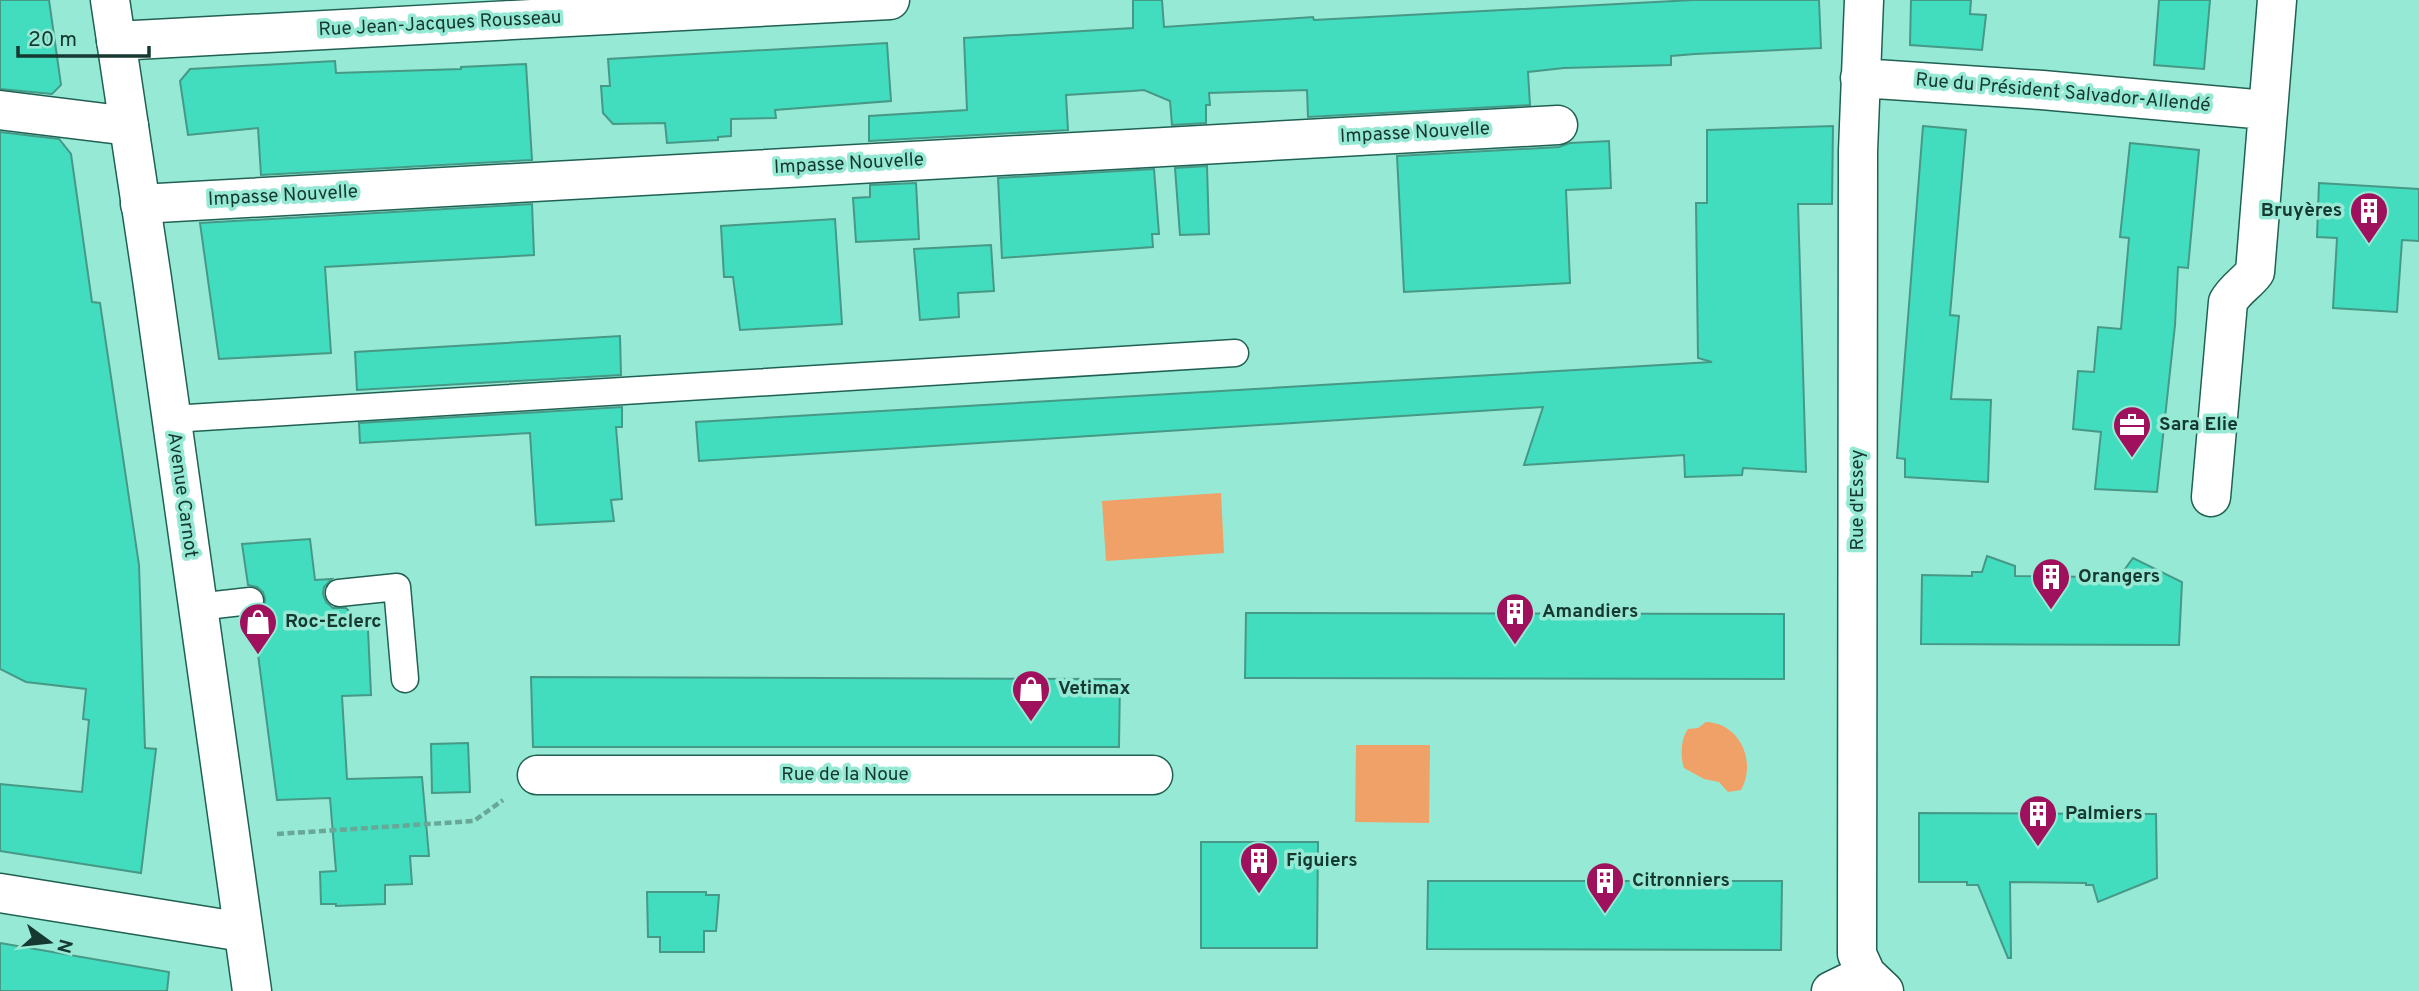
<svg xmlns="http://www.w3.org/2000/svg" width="2419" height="991" font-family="Overpass,sans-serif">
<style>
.green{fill:#f0a167}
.building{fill:#42ddbe;stroke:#469986;stroke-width:2}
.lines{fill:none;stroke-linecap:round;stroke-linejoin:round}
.service-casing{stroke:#206153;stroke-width:29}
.minor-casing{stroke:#206153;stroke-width:41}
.tertiary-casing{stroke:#206153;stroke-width:41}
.path{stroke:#67a898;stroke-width:4.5;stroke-dasharray:7 3.5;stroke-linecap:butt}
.service{stroke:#fff;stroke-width:26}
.minor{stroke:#fff;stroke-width:38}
.tertiary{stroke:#fff;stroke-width:38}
.labels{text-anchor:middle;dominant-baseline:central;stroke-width:7;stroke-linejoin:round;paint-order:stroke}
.street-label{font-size:19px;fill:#153830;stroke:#96e9d4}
.poi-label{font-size:19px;font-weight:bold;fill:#153830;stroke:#96e9d4;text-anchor:start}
</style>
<rect width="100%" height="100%" fill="#96e9d4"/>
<!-- green -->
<path class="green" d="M1221 493 1224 553 1106 561 1102 501Z
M1706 722C1740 723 1757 762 1741 790L1728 792 1719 782 1704 779 1684 768C1680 757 1681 738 1688 729L1698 728Z
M1356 745H1430L1429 823 1355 822Z"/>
<!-- building -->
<path class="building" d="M0 0H49L61 85 52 94 0 89Z
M1133 0H1162L1164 27 1313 17 1314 20 1693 0H1819L1821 48 1695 54 1671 56V65L1564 68 1528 72 1530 105 1308 117 1307 90 1209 93 1210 105H1206V123L1172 125 1170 101 1144 90 1132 91 1066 95 1068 130 869 141V116L967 110 964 38 1133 28Z
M1911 0H1971L1970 14 1986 15 1982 50 1910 45Z
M2159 0H2210L2204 69 2154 65Z
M887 43 891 101 775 110 776 118 731 119V136L718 137V140L667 143 665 123 613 124 603 113 601 86H610L608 59Z
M335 61 336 73 461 69V67L526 64 532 160 261 175 258 128 188 135 180 81 190 69Z
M1833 126 1832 204H1798L1806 472 1743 468 1742 475 1685 477 1684 455 1524 465 1543 407 699 461 696 422 1712 362 1698 358 1696 203H1707V130Z
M1923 126 1966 130 1950 315 1959 316 1951 399 1991 400 1988 482 1905 477V459L1897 458Z
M0 132 59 139 71 154 92 302 100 303 139 565 145 748 156 749 141 873 0 851V784L82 792 89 720 83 719 86 689 26 682 0 669Z
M1609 141 1611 188 1566 190 1570 283 1404 292 1397 156 1559 147 1570 143Z
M2130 143 2199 150 2188 268 2178 267 2175 325 2157 492 2095 489 2101 432 2073 429 2078 371 2094 372 2098 327 2121 329 2129 238 2120 237Z
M1207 166 1209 234 1180 235 1175 168Z
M1154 169 1159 234H1152L1153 247 1002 258 998 178Z
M916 183 919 239 856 242 853 198 870 197V185Z
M2319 183 2419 189V241L2402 240 2397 312 2333 308 2337 238 2317 237Z
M532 204 534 255 325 267 331 353 219 359 200 223Z
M835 219 842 324 740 330 733 277H724L721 226Z
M991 245 994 291 958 293 959 317 920 320 914 249Z
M620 336 621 375 357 390 355 352Z
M622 407V427H616L622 499 611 500 614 521 536 525 530 433 360 443 359 423Z
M310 539 315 580 332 579 324 587 323 594 326 602 333 608H346L368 630 371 695 342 696 347 779 422 777 429 856H410L412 884 385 885V904L336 906V904H321L320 872 336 871 330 798 277 800 253 616 260 613 264 608 265 599 263 592 257 587 248 585 242 544Z
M1987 556 2015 566V576L2108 577V572L2122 573 2133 558 2182 582 2179 645 1921 644 1922 575 1972 576V572H1982Z
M1246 613 1784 614V679L1245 678Z
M531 677 1120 679 1119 747H533Z
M468 743 470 792 432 793 431 744Z
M1919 813 2156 814 2157 878 2098 902 2093 885H2086V883L2010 882 2011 958H2008L1978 885H1967V882H1919Z
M1201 842H1318L1317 948H1201Z
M1428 881H1782L1781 950 1427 949Z
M647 892H706V895H719L716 931H704V952H660V937H648Z
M0 943 169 972 167 991H0Z"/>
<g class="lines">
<defs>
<path id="service" d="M172 419 1235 353
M339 593 397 587 405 679
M197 607 250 601"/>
<path id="minor" d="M1864 0 1858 151 1857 954 1866 974 1884 991
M116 41 890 0
M1860 78 2042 90 2266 110
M0 110 129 126
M140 204 1558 125
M2211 497 2228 302C2235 289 2247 283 2255 272L2277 0
M537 775H1153
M0 893 243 932
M1831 991 1866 974"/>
<path id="tertiary" d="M110 0 152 279 252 991"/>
</defs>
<!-- service casing -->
<use href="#service" class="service-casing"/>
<!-- minor casing -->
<use href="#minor" class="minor-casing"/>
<!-- tertiary casing -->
<use href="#tertiary" class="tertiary-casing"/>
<!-- path -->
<path class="path" d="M277 834 474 821 503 800"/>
<!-- service -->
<use href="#service" class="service"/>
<!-- minor -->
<use href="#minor" class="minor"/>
<!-- tertiary -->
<use href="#tertiary" class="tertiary"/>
</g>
<!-- icons -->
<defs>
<symbol id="building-pin" viewBox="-11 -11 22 30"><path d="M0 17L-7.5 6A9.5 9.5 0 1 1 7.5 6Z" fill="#9f115c" stroke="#96e9d4"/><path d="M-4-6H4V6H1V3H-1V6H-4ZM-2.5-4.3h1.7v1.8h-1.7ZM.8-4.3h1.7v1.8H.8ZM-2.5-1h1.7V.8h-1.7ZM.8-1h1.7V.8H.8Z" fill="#fff"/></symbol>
<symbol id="office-pin" viewBox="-11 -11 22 30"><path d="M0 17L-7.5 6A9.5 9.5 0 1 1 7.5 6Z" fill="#9f115c" stroke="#96e9d4"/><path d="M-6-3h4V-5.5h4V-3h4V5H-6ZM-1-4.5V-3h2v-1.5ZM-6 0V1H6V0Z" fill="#fff"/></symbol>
<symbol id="shop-pin" viewBox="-11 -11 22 30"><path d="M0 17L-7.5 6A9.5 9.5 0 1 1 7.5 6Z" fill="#9f115c" stroke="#96e9d4"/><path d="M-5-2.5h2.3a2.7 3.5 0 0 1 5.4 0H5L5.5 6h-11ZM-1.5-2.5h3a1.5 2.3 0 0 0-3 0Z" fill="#fff"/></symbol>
</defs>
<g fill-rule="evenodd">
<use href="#building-pin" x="2347" y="189" width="44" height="60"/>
<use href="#office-pin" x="2110" y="403" width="44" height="60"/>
<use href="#building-pin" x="2029" y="555" width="44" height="60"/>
<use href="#building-pin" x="1493" y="590" width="44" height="60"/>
<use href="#shop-pin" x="236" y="600" width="44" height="60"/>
<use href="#shop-pin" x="1009" y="667" width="44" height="60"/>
<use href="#building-pin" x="2016" y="792" width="44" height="60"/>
<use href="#building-pin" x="1237" y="839" width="44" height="60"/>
<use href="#building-pin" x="1583" y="859" width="44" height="60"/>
</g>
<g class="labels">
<!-- street labels -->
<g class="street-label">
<text transform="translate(440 24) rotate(-3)">Rue Jean-Jacques Rousseau</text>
<text transform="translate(2063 93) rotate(5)">Rue du Président Salvador-Allendé</text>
<text transform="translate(1415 133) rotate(-3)">Impasse Nouvelle</text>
<text transform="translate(849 164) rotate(-3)">Impasse Nouvelle</text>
<text transform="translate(283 196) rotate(-3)">Impasse Nouvelle</text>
<text transform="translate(182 495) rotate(82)">Avenue Carnot</text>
<text transform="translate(1858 500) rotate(-90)">Rue d'Essey</text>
<text x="845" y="775">Rue de la Noue</text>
</g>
<!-- poi labels -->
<g class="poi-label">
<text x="2342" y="211" text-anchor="end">Bruyères</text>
<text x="2159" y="425">Sara Elie</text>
<text x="2078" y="577">Orangers</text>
<text x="1542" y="612">Amandiers</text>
<text x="285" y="622">Roc-Eclerc</text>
<text x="1058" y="689">Vetimax</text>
<text x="2065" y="814">Palmiers</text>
<text x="1286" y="861">Figuiers</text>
<text x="1632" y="881">Citronniers</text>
</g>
</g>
<!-- north arrow -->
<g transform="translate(49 942) rotate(105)" stroke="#96e9d4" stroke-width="5" paint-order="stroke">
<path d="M0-5L12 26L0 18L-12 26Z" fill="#153830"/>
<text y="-10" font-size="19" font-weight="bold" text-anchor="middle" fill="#153830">N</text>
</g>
<!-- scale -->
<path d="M18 46v10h131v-10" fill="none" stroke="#153830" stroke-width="3.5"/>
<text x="28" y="46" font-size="21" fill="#153830" stroke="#96e9d4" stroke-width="5" paint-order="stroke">20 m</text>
</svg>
